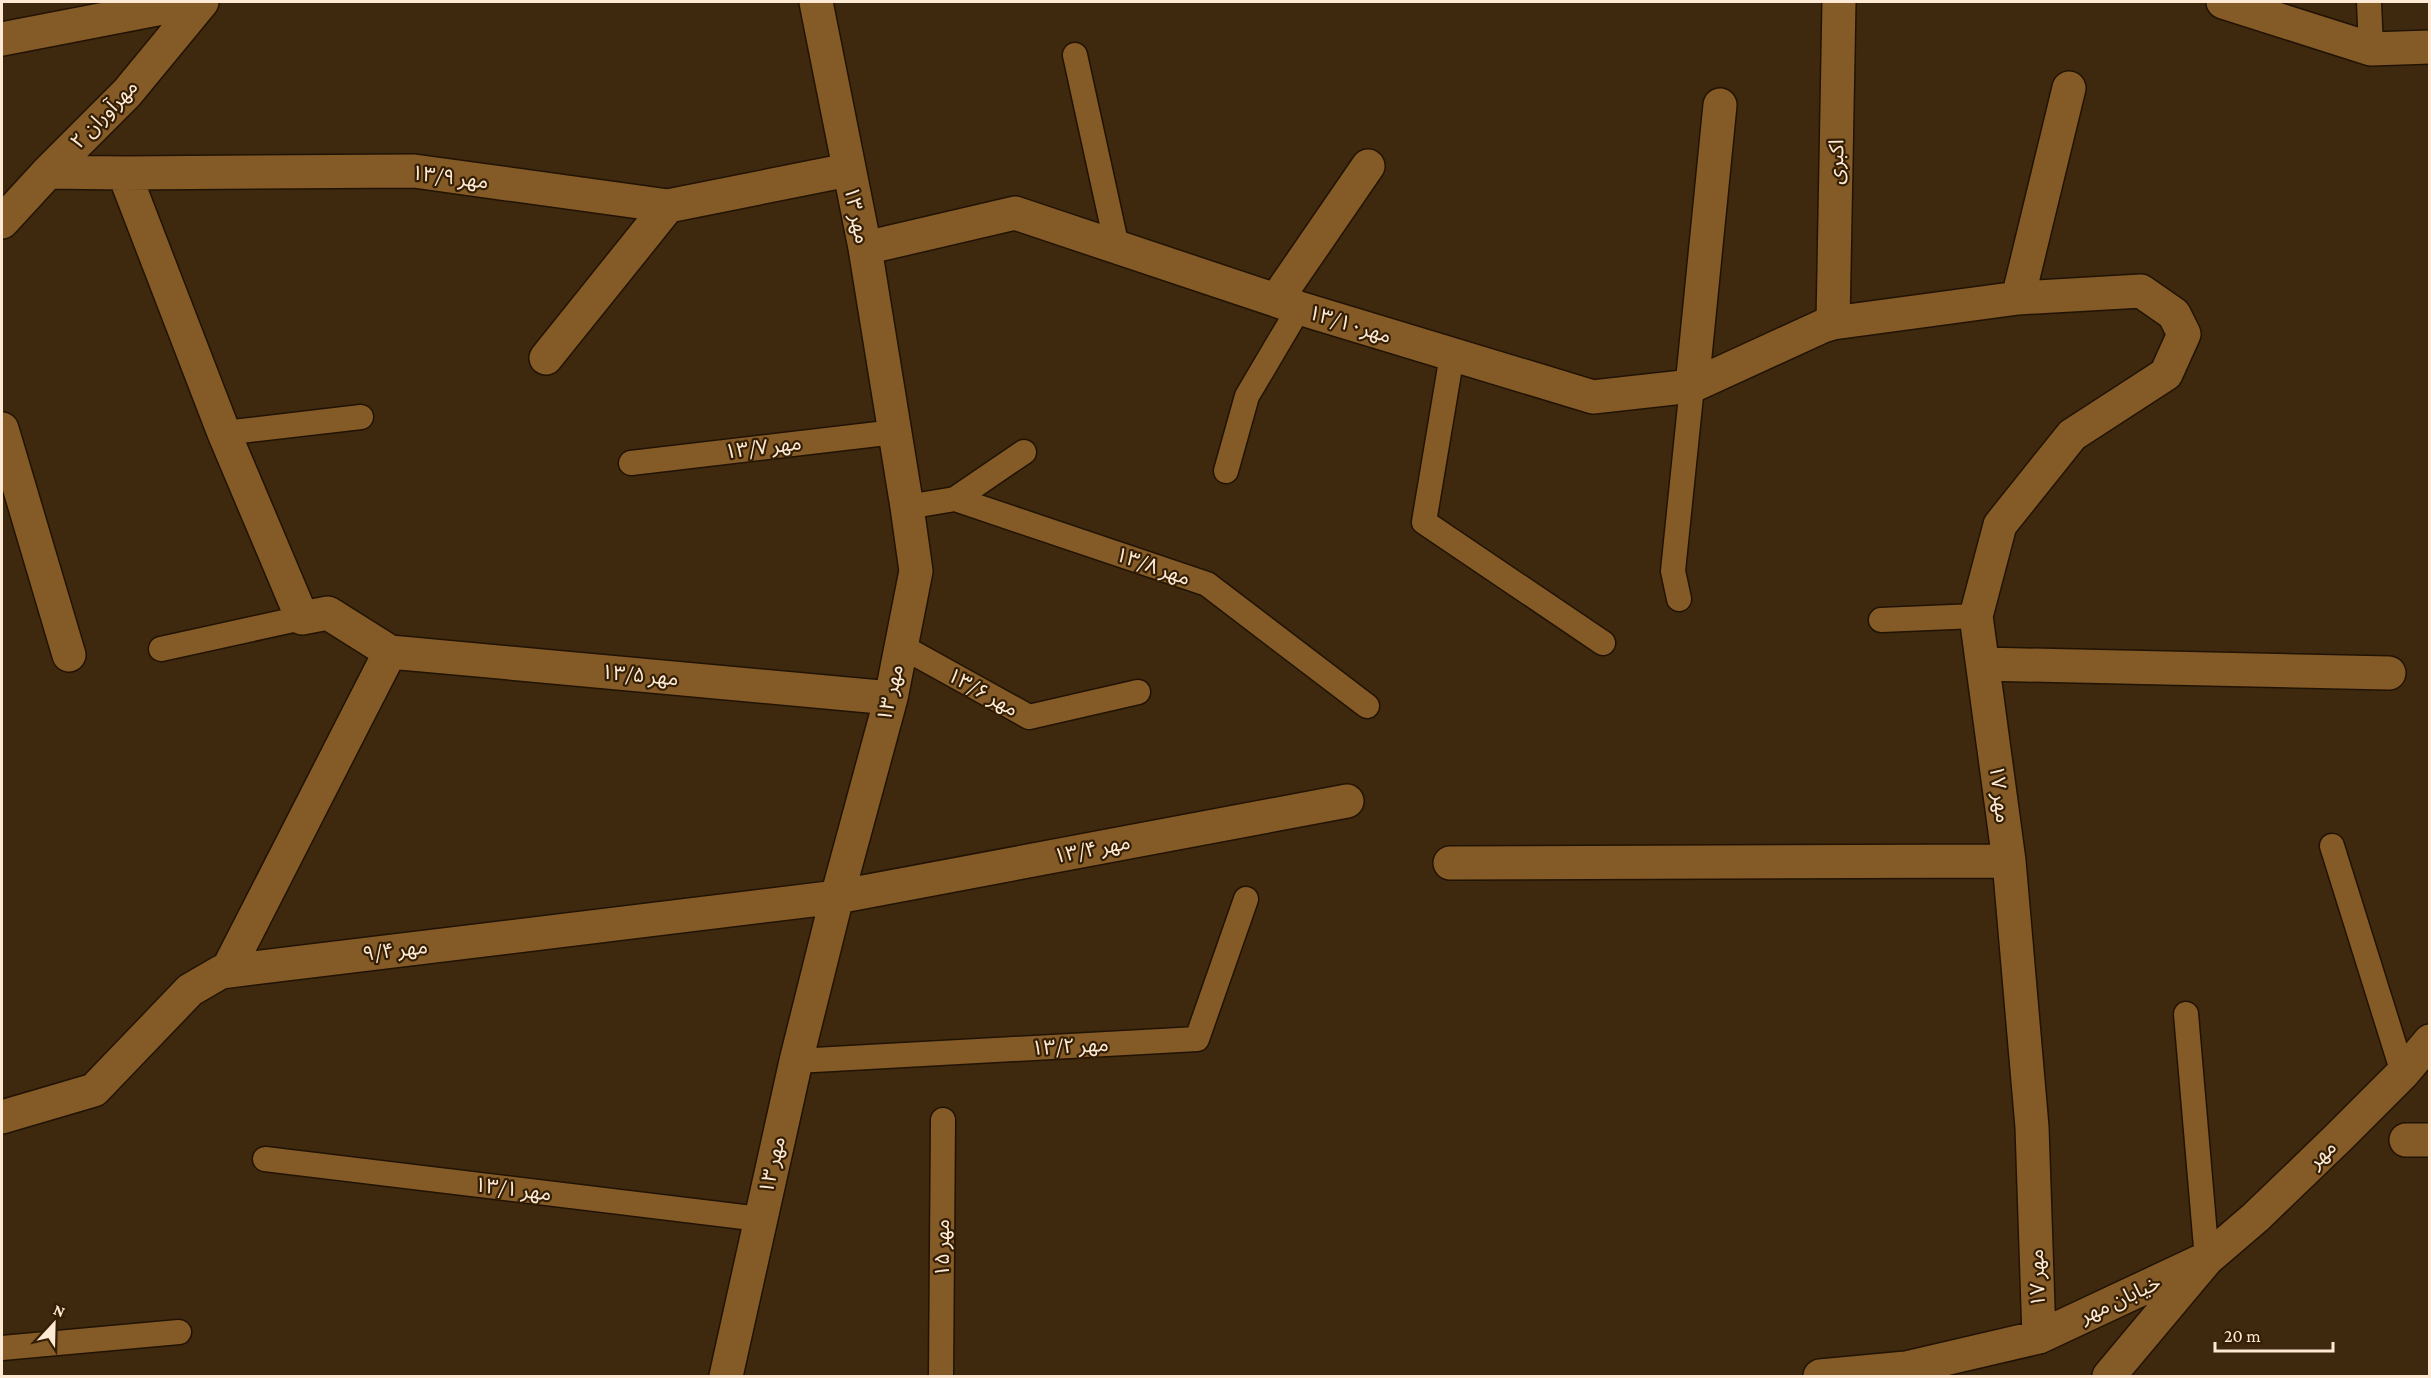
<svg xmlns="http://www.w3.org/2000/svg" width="2431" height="1378" font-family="'Crimson Pro','Noto Sans Arabic',serif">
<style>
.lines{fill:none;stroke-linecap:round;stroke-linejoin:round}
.lane-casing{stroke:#211304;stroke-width:27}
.street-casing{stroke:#211304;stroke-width:36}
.lane{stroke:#845a26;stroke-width:24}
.street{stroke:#845a26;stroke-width:33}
.labels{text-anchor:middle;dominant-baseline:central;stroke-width:4.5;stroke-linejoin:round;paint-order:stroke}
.street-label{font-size:21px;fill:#fde9d4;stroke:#351f04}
</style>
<rect width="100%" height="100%" fill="#3f290e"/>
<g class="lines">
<defs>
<path id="lane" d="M2369 2 2371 49
M1075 55 1117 247
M1452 355 1424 522 1603 643
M224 433 361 417
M631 463 895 432
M1226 471 1247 396 1299 308
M955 499 1024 452
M907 507 955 499 1207 584 1367 706
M1679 599 1673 571 1692 386
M1881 620 1976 616
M901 646 1029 717 1138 692
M161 649 302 618
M2332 846 2403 1073
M2186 1014 2207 1259
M796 1061 1197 1039 1246 899
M265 1159 760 1219
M2 1348 179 1332
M941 1376 943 1120"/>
<path id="street" d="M2223 2 2371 49 2430 47
M2 39 193 2
M48 172 124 173 414 171 668 206 848 170
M124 173 224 433 302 618 328 613 390 652 891 698
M2 222 48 172 127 93 202 2
M865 248 1015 213 1299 308 1593 397 1692 386 1823 326 1833 323 2018 298 2141 291 2174 314 2184 334 2166 374 2072 435 2000 525 1976 616 2009 861 2032 1127 2039 1337
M2018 298 2069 88
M1276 300 1368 166
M1833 323 1839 2
M546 358 668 206
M1692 386 1720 105
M2 429 69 655
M1983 664 2389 673
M1450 863 2009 861
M227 971 390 652
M2 1117 94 1090 190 990 221 972 837 897 1347 801
M2406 1140H2430
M726 1376 796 1061 837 897 891 698 916 571 907 507 865 248 816 2
M1820 1376 1906 1368 2039 1337 2199 1262
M2109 1376 2207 1259 2256 1217 2339 1137 2403 1073 2430 1041"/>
</defs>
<!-- lane casing -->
<use href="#lane" class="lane-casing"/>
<!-- street casing -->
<use href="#street" class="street-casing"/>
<!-- lane -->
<use href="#lane" class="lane"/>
<!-- street -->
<use href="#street" class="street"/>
</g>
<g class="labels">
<!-- street labels -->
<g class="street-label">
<text transform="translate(104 114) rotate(-46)">مهرآوران ۲</text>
<text transform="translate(1836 162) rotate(-89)">اکبری</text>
<text transform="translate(450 177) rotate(7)">مهر ۱۳/۹</text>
<text transform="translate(857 215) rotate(78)">مهر ۱۳</text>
<text transform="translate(1350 324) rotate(17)">مهر۱۳/۱۰</text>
<text transform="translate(763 447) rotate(-7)">مهر ۱۳/۷</text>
<text transform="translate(1153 566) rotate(19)">مهر ۱۳/۸</text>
<text transform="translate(640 675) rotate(5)">مهر ۱۳/۵</text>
<text transform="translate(983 692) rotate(29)">مهر ۱۳/۶</text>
<text transform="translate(890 693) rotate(-77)">مهر ۱۳</text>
<text transform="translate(2000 794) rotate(83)">مهر ۱۷</text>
<text transform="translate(1092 849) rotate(-11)">مهر ۱۳/۴</text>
<text transform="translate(395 950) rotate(-7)">مهر ۹/۴</text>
<text transform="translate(1070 1046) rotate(-3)">مهر ۱۳/۲</text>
<text transform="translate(2322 1154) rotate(-44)">مهر</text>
<text transform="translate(772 1165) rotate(-77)">مهر ۱۳</text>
<text transform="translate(513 1189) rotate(7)">مهر ۱۳/۱</text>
<text transform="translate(942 1248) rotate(-90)">مهر ۱۵</text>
<text transform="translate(2037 1278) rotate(-92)">مهر ۱۷</text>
<text transform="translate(2120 1299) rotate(-25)">خیابان مهر</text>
</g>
</g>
<!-- border -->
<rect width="2431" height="1378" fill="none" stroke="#fde9d4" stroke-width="6"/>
<!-- north arrow -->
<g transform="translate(54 1324) rotate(22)" stroke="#351f04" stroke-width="4.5" paint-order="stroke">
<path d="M0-4.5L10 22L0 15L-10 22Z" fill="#fde9d4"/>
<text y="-9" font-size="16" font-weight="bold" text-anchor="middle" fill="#fde9d4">N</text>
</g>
<!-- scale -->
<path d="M2215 1342v9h118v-9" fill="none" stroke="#fde9d4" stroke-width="3"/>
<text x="2224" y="1342" font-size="18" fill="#fde9d4" stroke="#351f04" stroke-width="4.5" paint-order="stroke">20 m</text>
</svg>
